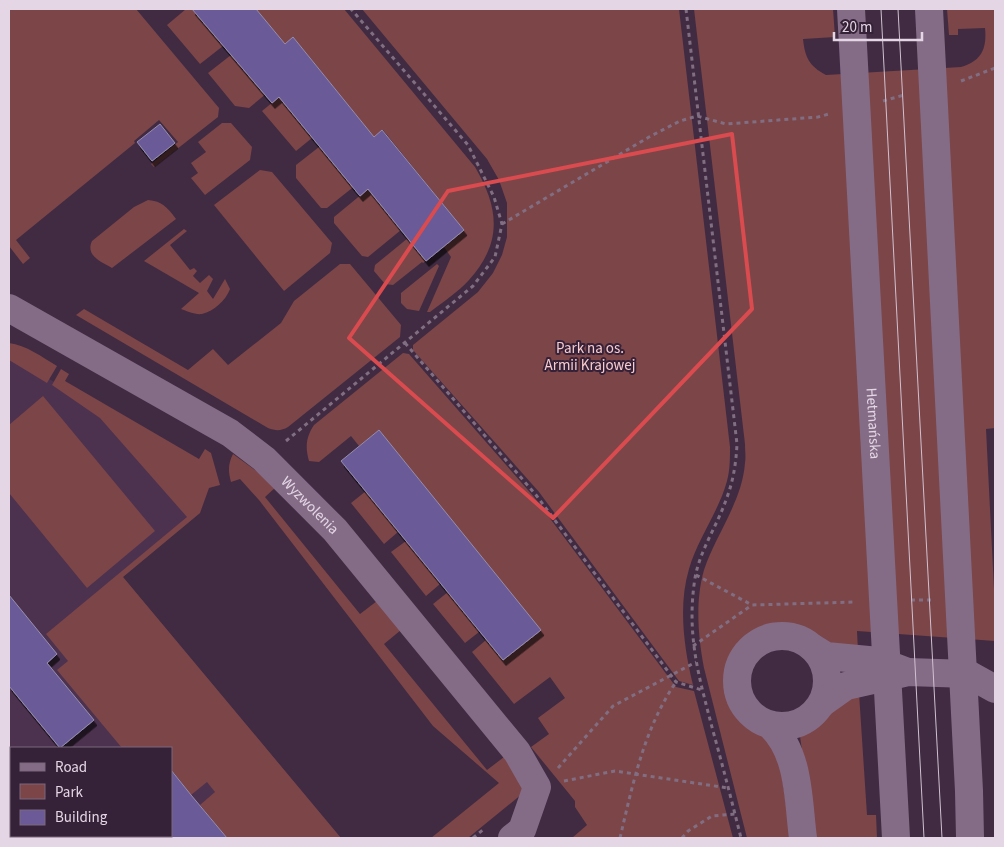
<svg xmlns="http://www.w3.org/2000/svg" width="1004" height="847" font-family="'Source Sans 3',sans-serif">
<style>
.built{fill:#4c324f;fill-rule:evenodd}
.green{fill:#7c4548}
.building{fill:#6b5a97;stroke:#968eb0;filter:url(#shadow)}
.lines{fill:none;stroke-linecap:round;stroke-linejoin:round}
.path{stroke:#816e82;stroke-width:3;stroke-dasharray:4 4;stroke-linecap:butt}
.service{stroke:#846c87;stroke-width:16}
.minor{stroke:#846c87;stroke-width:28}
.tertiary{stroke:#846c87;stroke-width:28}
.tram{stroke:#d0c1d1;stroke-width:1}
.marked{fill:none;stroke:#d94b4e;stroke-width:4;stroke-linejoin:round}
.labels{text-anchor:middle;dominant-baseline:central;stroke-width:4;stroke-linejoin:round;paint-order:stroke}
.park-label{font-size:15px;fill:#f9cccd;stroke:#352138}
.street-label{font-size:15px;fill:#e4d6e5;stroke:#352138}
</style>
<defs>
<filter id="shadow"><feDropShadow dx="3" dy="5.5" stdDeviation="0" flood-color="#0009"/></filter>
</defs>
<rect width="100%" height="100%" fill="#402b42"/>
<!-- built -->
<path class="built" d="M9 356 208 470 200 513 123 577 341 838H9ZM11 748H171V836H11Z"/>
<!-- green -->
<path class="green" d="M9 9H136L219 108 218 117 154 167 151 164 178 142 159 120 134 141 135 143 16 240 30 258 23 264 9 246Z
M186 9H192L223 46 200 64 167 25Z
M256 9H344L475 167C499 208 503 242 469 280 458 292 443 302 430 312H427L451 257 444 247 464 230 383 130 374 137 294 38 285 44Z
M362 9H679L730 447C730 459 730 470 727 481 719 511 698 538 689 569 678 606 684 648 693 685L679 681 539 492 413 350V345L478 292 493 273 502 255 507 237V203L499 180 487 159Z
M694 9H833L835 37 803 39C805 57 809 66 826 75L961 67C982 61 987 48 985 28L958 29V35H949L947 9H995V428L986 429 995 609V641L857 631 858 651H841L801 630 782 627 767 628 738 655 731 689 744 715 777 743 791 838H747L704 668C698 637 695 601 704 570 716 534 742 502 745 463 746 457 745 451 745 444Z
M231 55 248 76 256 70 272 89 249 108 235 106 208 73Z
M279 97 312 138 296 151 262 111Z
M222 123H231L252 147 250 160 205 195 191 178 198 173 191 163 206 152 198 142Z
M319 147 337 168 345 162 361 181 327 208H321L296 178V165Z
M260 170 272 172 332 243 330 253 284 291 214 205Z
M368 189 401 230 368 257 362 256 334 223V217Z
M148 200C162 201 168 208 176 219L112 268C102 262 85 256 92 241L134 207Z
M184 229 187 231 170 245 190 270 194 268 197 271 193 276 200 283 209 275 213 279 207 291 213 299 225 279 230 289C226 300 214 311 202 314 195 315 187 311 181 309L199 293 144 261Z
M408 238 426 261 423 263 422 262 393 285 385 284 374 271 375 265Z
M340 264H350L401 325 400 337 288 427C281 431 276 431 268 428L76 315 84 309 188 370 213 349 228 365 281 323 294 301Z
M437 264 439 266 419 311 407 309 401 303V293Z
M9 343C26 345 42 357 57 366L47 383 9 360Z
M403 353 409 354 534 497 676 687 694 691 733 838H572L587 825 575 807V801L531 747 549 734 538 718 565 698 550 677 514 704 472 652 486 640 503 660 540 630 379 430 359 446 351 436 319 462 309 461C305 447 306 437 314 425Z
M61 369 69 374 65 381 199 459 205 449 211 453 220 485 209 488 200 513 123 577 341 838H227L200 805 215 792 207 782 191 795 174 773 171 774V748H122L57 670 68 661 46 634 187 517 100 418 52 385Z
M43 396 155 531 87 588 9 493V425Z
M233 454 277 486 265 497 360 614 377 601 401 630 384 644 487 770 504 757 522 786V794L468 838H431L499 783 433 726 259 500 240 479 231 482C228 471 228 464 233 454Z
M366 491 398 532 384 544 351 503Z
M406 541 440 584 426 596 391 552Z
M448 592 479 632 465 643 433 604Z
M859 693 867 815H876L877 838H814L800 736 804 731 812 726 824 714Z"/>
<!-- building -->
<path class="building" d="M192 9H256L285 44 293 37 374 137 382 130 464 230 426 261 368 189 360 196 279 97 272 103Z
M160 124 175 143 152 161 137 142Z
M379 430 541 630 503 660 341 461Z
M9 595 57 654 47 663 94 720 60 748 9 686Z
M171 770 191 795 227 838H171Z"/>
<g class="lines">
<!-- path -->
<path class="path" d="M686 9 737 444C736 464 733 482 726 500 717 526 700 550 695 578 686 635 699 677 713 731 723 767 732 802 741 838
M961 81 995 68
M883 101 904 95
M502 224 649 137 680 121 697 116 726 124 818 117 829 114
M405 343 536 495 676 682 702 690
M286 441 473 286 495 257 502 224 494 197 468 145 351 9
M696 575 752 605 855 602
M911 600H932
M693 646 752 605
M558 768 613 706 696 662
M564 781 615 771 728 788
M473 838 484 829
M620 838C633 783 644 729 676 682
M682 838 688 831 712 816 735 814"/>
<!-- service -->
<path class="service" d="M33 838 36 836"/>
<!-- minor -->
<g class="minor">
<path id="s1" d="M9 308 230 433 264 459 335 530 517 752 537 787 522 830 512 838"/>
<circle cx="782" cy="681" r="45"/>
<path d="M813 648 826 656 879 661 908 672"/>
<path d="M822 703 846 686 908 672 968 674 995 689"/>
</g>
<!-- tertiary -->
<g class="tertiary">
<path id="s2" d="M851 9 896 838"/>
<path d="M929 9 969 791 970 838"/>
<path d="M771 726C800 754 798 801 803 838"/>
</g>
<!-- tram -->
<path class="tram" d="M881 9 924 838
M898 9 942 838"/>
</g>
<!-- marked area -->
<path class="marked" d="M732 134 752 309 553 518 349 338 448 191Z"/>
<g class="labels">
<!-- park labels -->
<g class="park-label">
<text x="590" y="348">Park na os.<tspan x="590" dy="17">Armii Krajowej</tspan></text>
</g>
<!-- street labels -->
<g class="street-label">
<text stroke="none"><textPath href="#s2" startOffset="415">Hetmańska</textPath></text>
<text stroke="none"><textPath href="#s1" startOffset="362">Wyzwolenia</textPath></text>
</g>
</g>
<!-- border -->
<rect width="1004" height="847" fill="none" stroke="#e4d6e5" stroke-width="20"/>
<!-- legend -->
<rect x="10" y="747" width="162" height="90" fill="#352138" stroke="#7b697d"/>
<rect x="20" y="763" width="25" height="8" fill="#846c87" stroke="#7b697d"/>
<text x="55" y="772" font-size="15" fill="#e4d6e5">Road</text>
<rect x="20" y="784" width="25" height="15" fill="#7c4548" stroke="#7b697d"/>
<text x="55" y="797" font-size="15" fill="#e4d6e5">Park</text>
<rect x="20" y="810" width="25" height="15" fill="#6b5a97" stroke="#7b697d"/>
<text x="55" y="822" font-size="15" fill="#e4d6e5">Building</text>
<!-- scale -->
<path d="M834 32v8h88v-8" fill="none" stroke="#e4d6e5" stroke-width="2.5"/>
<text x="842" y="32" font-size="15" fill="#e4d6e5" stroke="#352138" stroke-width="4" paint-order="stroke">20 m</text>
</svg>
